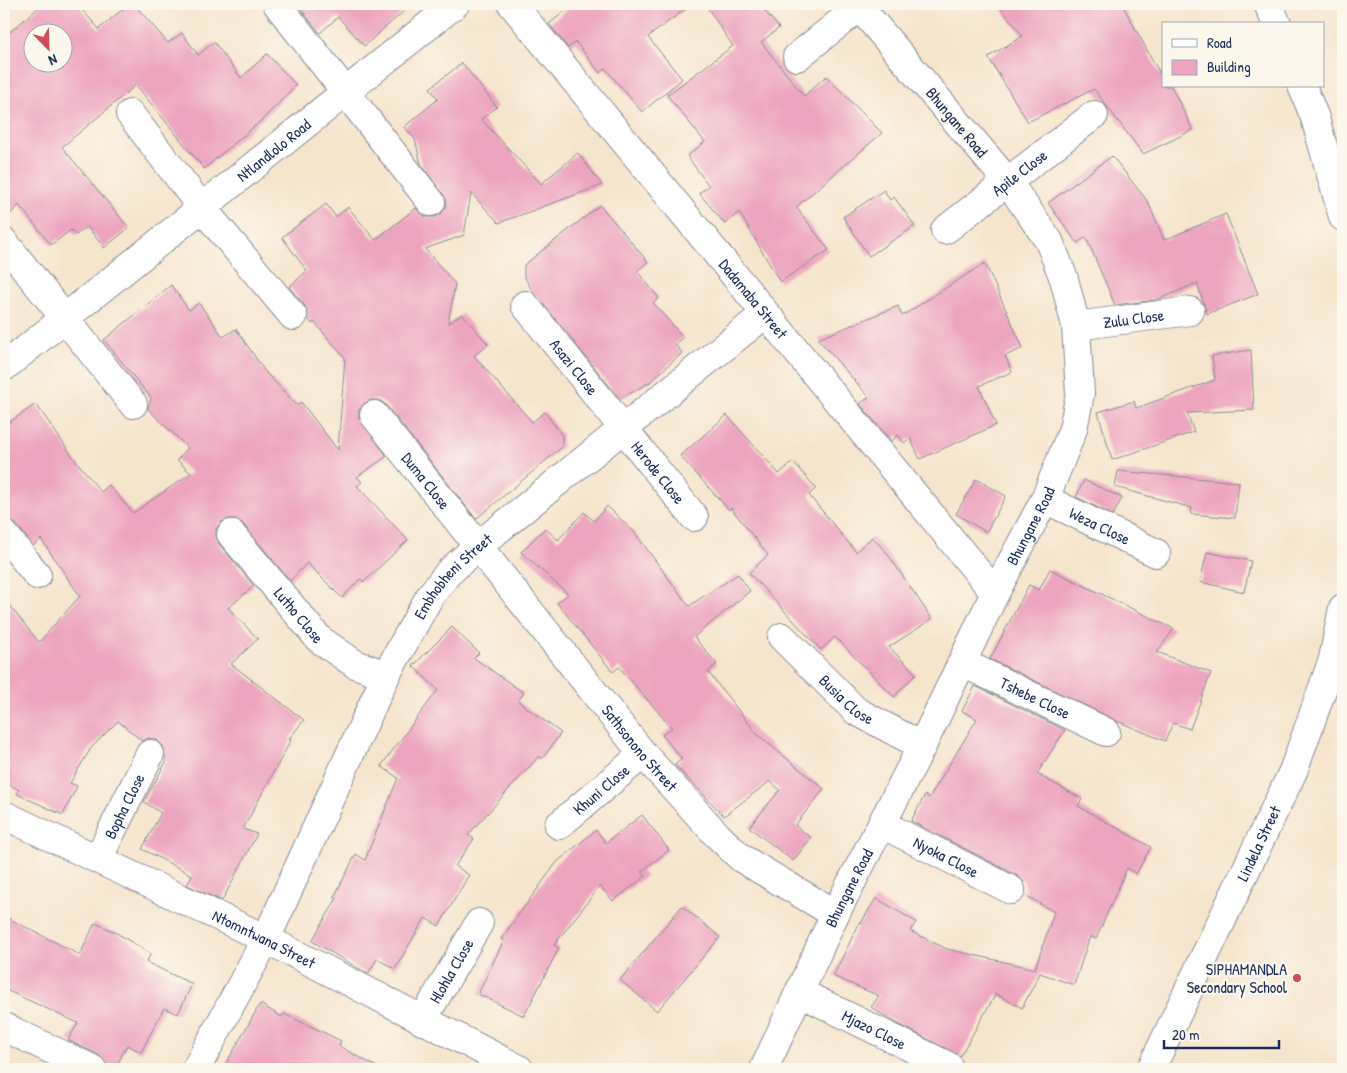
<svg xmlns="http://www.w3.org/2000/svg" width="1347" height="1073" font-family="'Patrick Hand',sans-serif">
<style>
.building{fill:#eda5bf;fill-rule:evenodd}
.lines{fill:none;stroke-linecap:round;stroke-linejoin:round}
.minor-casing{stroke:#888a96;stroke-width:30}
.minor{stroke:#fff;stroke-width:28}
.poi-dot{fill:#d1495b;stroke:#fbf7ec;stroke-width:2}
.labels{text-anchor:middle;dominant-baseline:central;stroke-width:4.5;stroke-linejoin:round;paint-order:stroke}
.street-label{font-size:16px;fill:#1b2f5e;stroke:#fbf7ec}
.poi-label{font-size:16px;fill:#1b2f5e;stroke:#fbf7ec;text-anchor:end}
</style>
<rect width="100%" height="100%" fill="#fbf7ec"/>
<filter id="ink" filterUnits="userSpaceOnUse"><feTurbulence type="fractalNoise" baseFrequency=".02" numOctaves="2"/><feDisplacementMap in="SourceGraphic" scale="10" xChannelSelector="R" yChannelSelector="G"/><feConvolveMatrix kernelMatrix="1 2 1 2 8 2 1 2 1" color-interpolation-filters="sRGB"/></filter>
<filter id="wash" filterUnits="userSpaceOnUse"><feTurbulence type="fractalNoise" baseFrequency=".0096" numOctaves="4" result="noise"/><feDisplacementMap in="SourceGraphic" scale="20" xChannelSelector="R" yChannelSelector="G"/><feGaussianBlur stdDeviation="1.12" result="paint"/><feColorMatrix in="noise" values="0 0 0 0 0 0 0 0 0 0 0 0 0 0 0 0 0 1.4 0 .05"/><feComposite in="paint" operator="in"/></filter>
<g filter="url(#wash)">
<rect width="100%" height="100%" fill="#f6e5cd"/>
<g id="blocks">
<!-- building -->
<path class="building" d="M43 4H77L99 29 129 4H134L168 43 182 33 198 55 214 42 241 78 267 54 296 85 262 120 204 169 136 85 62 147 129 228 104 248 87 226 76 235 71 230 51 245 19 205 4 221V37ZM32 32H62V62H32Z
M297 4H412L364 46 338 17 320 33Z
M574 4H692L648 37 682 79 642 112 605 68 600 73 576 42 568 48 549 24Z
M705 4H759L779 28 761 42 804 96 826 76 882 133 796 207 829 250 780 282 739 212 725 224 699 193 709 186 687 156 705 142 667 95 733 46Z
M997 4H1122L1160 74 1163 72V86H1171L1193 130 1143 154 1094 89 1028 122 988 57 1023 36Z
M462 63 497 107 481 119 541 184 578 153 602 185 499 223 471 193 464 235 425 249 455 284 448 324 462 314 488 344 474 356 532 422 545 412 562 435V447L476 519 386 405 379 400H371L365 403 359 410V418L387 456 357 477 362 482 357 486 408 540 364 582 360 579 342 598 307 563 290 581 243 524 236 519H229L221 522 216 529V536L219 544 254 586 228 608 258 639 231 664 304 720 289 739 291 740 243 829 257 834 222 901 187 885 192 875 142 849 161 813 144 802 167 760 165 758 163 746 157 740 149 738 142 741 118 721 91 748 70 783 77 786 63 815 17 794 19 790 4 782V599L39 642 80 596 41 539 33 546 16 524 4 519V426L36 404 73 457 101 492 109 485 133 513 191 473 177 460 188 448 148 409 151 398 104 340 171 285 189 310 199 303 223 337 236 329 266 373 297 405 301 402 338 450 345 358 314 322 312 324 308 319 305 306 289 287 307 271 282 237 326 204 336 217 348 207 375 240 416 208 426 217H434L441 214 446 207V199L421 164 415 139 404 127 438 99 430 88Z
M1112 156 1148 202 1164 240 1226 214 1258 294 1207 314 1197 283 1157 300 1115 305 1086 237 1077 243 1048 203Z
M884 190 890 200 894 197 915 226 869 256 843 217Z
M600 205 648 262 637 271 659 298 653 303 683 337 675 344 682 353 650 382 620 399 533 292 524 276V265Z
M985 263 1023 348 1005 356 1012 372 979 386 996 425 920 459 910 438 904 443 898 435 891 441 860 404 869 397 818 339 898 306 902 316Z
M1251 350 1254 410 1187 413 1194 432 1112 460 1098 412 1134 401 1136 408 1215 380 1212 356Z
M727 415 779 474 793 462 816 488 809 495 856 552 872 537 887 553 932 619 889 647 916 674 894 697 835 637 821 650 749 573 768 555 731 508 729 510 680 456Z
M1118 471 1239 482 1235 518 1191 514 1192 508 1115 487Z
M976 479 1006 496 986 532 956 514Z
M1084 480 1122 498 1113 515 1076 497Z
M607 506 635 533 689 606 738 574 750 591 694 637 717 664 708 672 758 735 824 789 795 825 811 838 793 861 749 827 780 790 770 781 724 816 675 765 682 759 662 735 672 728 619 667 613 672 557 603 568 594 521 552 545 528 558 540 584 512 594 521Z
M1207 552 1251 561 1244 592 1200 582Z
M1050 569 1174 629 1157 652 1211 673 1190 729 1173 723 1165 741 1117 721 990 659 1029 585 1039 590Z
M452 627 479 653 474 658 524 693 518 701 561 733 542 759 539 756 468 835 474 839 455 866 469 875 439 926 425 918 395 969 377 959 368 974 312 941 337 898 334 897 356 854 365 860 398 778 381 766 438 690 413 666Z
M975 686 1065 730 1037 774 1082 799 1078 806 1151 847 1136 874 1127 868 1096 939 1090 936 1074 985 1040 973 1022 1008 996 994 960 1056 889 1019 871 1007 879 996 833 976 860 922 861 923 876 898 916 922 910 931 947 949 1035 969 1054 912 1025 895 1024 882 1018 876 911 821 925 795 929 798 977 719 962 711Z
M642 815 669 850 641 872 646 876 613 901 600 886 554 945 559 948 524 1016 478 994 504 940 501 939 557 862 596 830 606 843Z
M682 906 720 937 657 1011 620 980Z
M4 916 80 955 95 923 115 932 151 954 146 962 192 984 178 1014 164 1008 141 1052 127 1045 115 1069 106 1064 99 1055 68 1040 78 1023 4 989Z
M260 1004 282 1017 284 1014 321 1031 341 1041 339 1046 380 1069H223Z"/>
</g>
</g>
<g filter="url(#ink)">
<use href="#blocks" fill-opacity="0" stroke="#888a96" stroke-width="1"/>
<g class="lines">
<defs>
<g id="minor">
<path d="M277 4 431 202"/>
<path id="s1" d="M512 4 995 593"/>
<path d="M1268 4 1277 24"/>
<path d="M797 57 863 4"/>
<path d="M1302 86 1315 118 1343 217"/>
<path d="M130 114 202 208 293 316"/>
<path id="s2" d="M945 230 1094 115"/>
<path d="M4 242 133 404"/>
<path id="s3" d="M525 305 694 517"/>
<path id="s4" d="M1076 326 1190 311"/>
<path id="s5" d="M4 367 455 4"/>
<path id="s6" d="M374 415 643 754 718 836 741 858 835 914"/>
<path id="s7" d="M1045 499 1156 553"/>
<path d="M4 534 37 575"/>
<path id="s8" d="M231 534 319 639 355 664 386 675"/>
<path id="s9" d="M782 637 856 711 922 746"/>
<path id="s10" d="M963 663 1106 732"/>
<path id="s11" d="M4 815 266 939 519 1069"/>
<path id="s12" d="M882 824 1011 890"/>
<path id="s13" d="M559 825 643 754"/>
<path id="s14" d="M98 859 150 754"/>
<path id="s15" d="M799 992 948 1066"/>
<path id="s16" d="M422 1021 479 923"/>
<path d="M4 1027 92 1069"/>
<path id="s17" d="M196 1069 266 939 386 675 430 596 449 572 478 546 765 314"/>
<path id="s18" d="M764 1069 835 914 922 746 995 593 1045 499 1073 429 1080 394 1076 326 1064 279 1049 241 1008 182 857 4"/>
<path id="s19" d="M1151 1069 1294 769 1333 659 1343 608"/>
</g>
</defs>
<!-- minor casing -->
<use href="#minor" class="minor-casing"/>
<!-- minor -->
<use href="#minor" class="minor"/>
</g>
</g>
<!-- markers -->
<circle class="poi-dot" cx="1297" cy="978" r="5"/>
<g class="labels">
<!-- street labels -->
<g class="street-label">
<text transform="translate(957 122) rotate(50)">Bhungane Road</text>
<text stroke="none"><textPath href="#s5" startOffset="346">Ntlandlolo Road</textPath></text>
<text stroke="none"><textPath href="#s2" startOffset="94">Apile Close</textPath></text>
<text stroke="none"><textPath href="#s1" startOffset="381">Dadamaba Street</textPath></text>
<text stroke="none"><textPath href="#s4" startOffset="58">Zulu Close</textPath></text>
<text stroke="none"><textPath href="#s3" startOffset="79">Asazi Close</textPath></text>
<text stroke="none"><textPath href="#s3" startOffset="214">Herode Close</textPath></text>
<text stroke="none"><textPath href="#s6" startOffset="84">Duma Close</textPath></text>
<text stroke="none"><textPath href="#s18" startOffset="605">Bhungane Road</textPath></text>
<text stroke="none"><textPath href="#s7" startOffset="61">Weza Close</textPath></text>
<text stroke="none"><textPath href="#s17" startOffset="558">Embhobheni Street</textPath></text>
<text stroke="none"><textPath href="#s8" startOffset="106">Lutho Close</textPath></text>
<text stroke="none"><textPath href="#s9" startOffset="90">Busia Close</textPath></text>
<text stroke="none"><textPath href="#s10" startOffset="80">Tshebe Close</textPath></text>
<text stroke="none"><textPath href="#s6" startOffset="426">Sathsonono Street</textPath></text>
<text stroke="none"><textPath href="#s13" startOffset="55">Khuni Close</textPath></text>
<text stroke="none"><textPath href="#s14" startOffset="59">Bopha Close</textPath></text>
<text stroke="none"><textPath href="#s19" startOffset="250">Lindela Street</textPath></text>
<text stroke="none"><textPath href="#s12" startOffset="72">Nyoka Close</textPath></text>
<text stroke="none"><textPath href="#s18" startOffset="200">Bhungane Road</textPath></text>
<text stroke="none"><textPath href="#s11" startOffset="288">Ntomntwana Street</textPath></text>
<text stroke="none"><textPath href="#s16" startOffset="58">Hlohla Close</textPath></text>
<text stroke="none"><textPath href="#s15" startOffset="84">Mjazo Close</textPath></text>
</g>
<!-- poi labels -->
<g class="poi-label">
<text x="1287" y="969">SIPHAMANDLA<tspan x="1287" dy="18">Secondary School</tspan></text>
</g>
</g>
<!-- margin -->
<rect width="1347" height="1073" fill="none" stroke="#fbf7ec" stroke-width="20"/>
<!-- legend -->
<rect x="1162" y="22" width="162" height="65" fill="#fbf7ec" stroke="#a1a7b3"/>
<rect x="1172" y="39" width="25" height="8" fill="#ffffff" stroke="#a1a7b3"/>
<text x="1207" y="48" font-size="15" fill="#1b2f5e">Road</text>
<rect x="1172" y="60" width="25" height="15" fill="#eda5bf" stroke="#a1a7b3"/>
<text x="1207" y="72" font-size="15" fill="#1b2f5e">Building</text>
<!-- north arrow -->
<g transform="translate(48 48) rotate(157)"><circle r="24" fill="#fbf7ec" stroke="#a1a7b3"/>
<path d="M0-4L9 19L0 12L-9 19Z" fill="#d1495b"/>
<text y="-8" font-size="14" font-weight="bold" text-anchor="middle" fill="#1b2f5e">N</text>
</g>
<!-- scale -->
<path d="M1164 1040v8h115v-8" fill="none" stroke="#1b2f5e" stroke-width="2.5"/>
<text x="1172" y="1040" font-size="15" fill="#1b2f5e" stroke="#fbf7ec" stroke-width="4" paint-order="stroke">20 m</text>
</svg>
